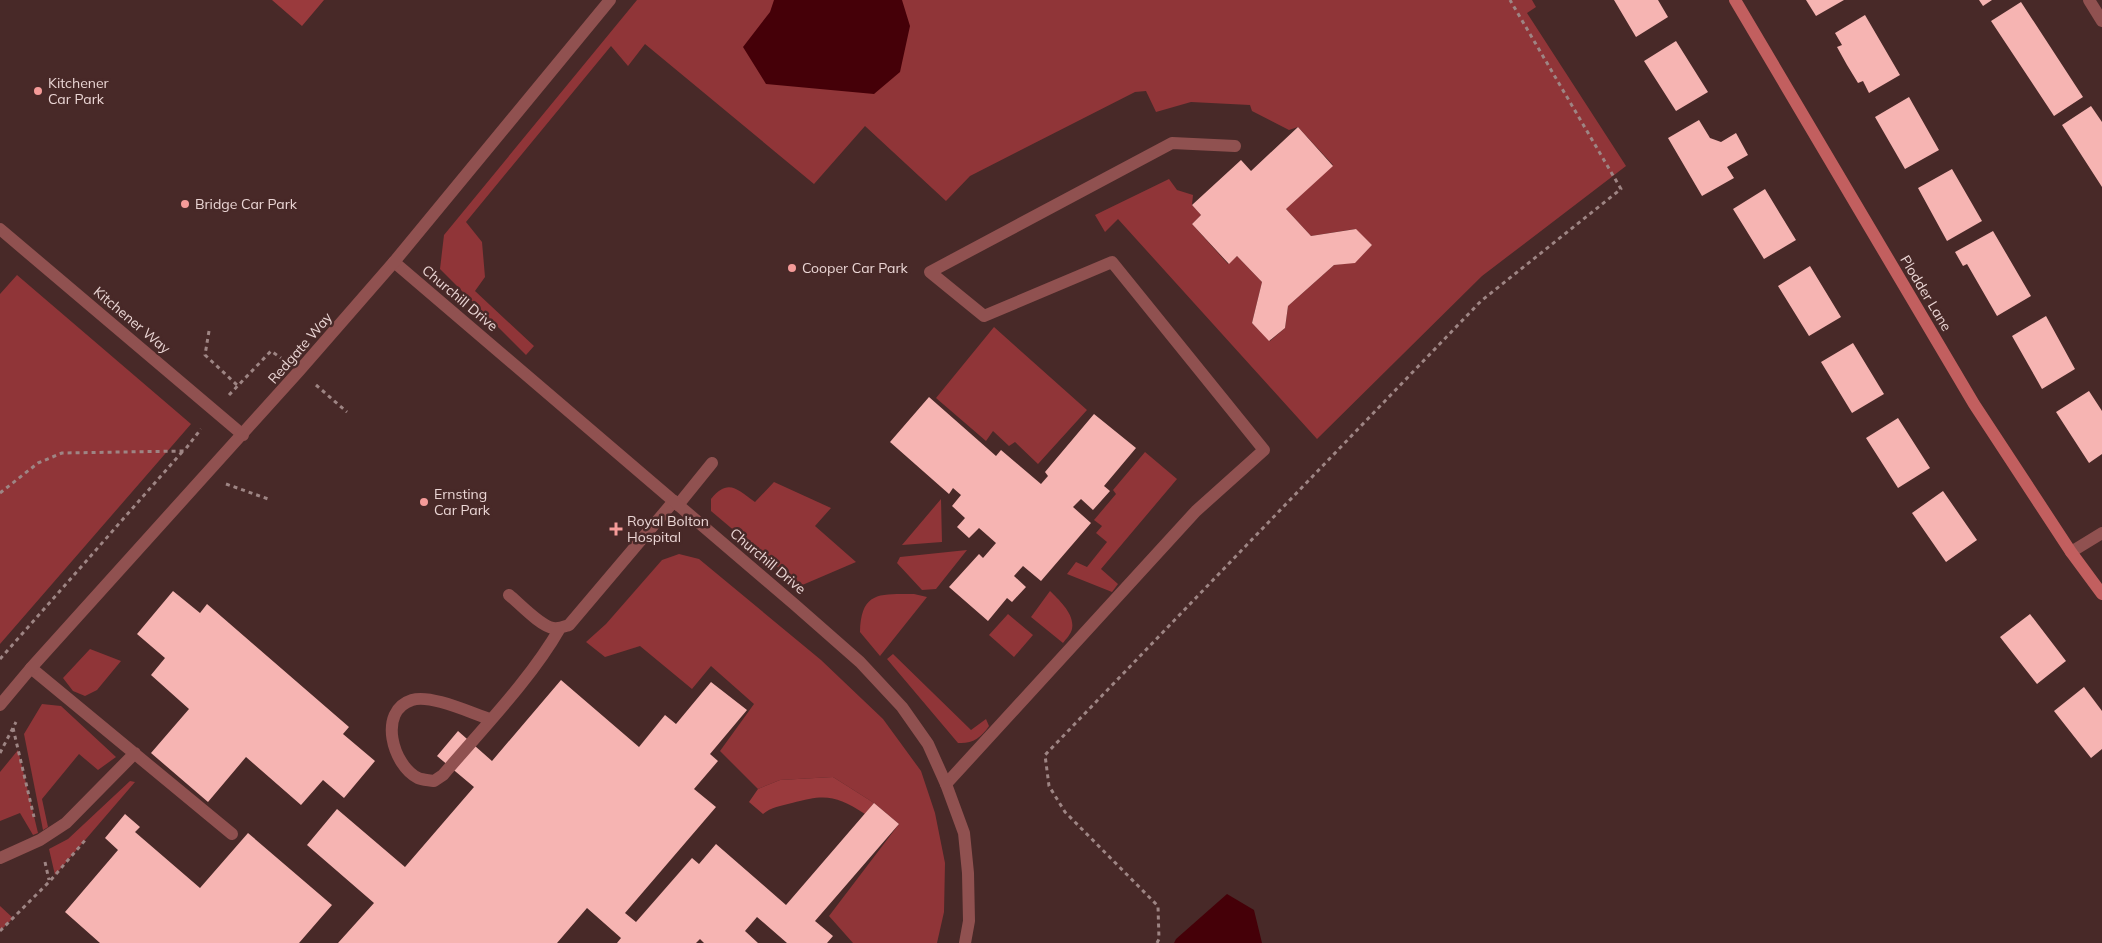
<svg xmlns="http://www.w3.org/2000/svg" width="2102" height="943" font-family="Mulish,sans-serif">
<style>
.green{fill:#903538}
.forest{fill:#9a3a3d}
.water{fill:#450008}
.building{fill:#f6b4b2}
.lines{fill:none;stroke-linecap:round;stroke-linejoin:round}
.path{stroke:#9e8584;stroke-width:3;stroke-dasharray:4 4;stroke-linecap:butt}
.service{stroke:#905150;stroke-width:12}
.minor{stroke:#905150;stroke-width:12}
.tertiary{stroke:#905150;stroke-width:12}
.secondary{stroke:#c25f5f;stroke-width:12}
.poi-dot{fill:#f59b99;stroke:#482928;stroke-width:2}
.labels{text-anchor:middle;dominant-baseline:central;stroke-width:5;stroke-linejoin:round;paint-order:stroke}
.poi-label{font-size:14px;fill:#ebd6d5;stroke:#482928;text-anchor:start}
.street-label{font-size:14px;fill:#ebd6d5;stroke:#482928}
</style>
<rect width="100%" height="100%" fill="#482928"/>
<!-- green -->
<path class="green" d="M637 0H1532L1536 7 1527 13 1626 166 1482 276 1317 439 1118 219 1105 232 1095 215 1169 179 1177 190 1193 195 1192 205 1201 215 1192 224 1228 264 1237 256 1262 282 1252 323 1270 341 1285 328 1288 306 1334 265 1355 262 1372 245 1355 229 1311 236 1286 209 1333 165 1298 127 1289 130 1252 111 1250 105 1191 102 1156 112 1146 91 1135 92 970 176 946 201 865 126 814 184 645 44 628 66 611 46 466 222 482 242 485 277 475 291 534 346 526 355 440 269 444 235Z
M17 275 191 424 0 644V294Z
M994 327 1087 410 1038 464 1015 442 1009 446 993 431 986 441 936 398Z
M1145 452 1177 479 1101 569 1118 584 1112 592 1067 574 1076 562 1087 567 1107 542 1096 533 1102 526 1094 520 1116 494 1113 490Z
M774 482 831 508 815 526 856 562 800 586 711 511V499C728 478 737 489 755 502Z
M941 499 942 542 902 545Z
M967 550 936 589 922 590 897 563 900 557Z
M679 554 699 559 821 660 883 719 921 771 935 813 945 863 944 912 937 943H853L829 916 899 824 874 803 833 777 780 780 758 789 720 751 754 704 711 666 692 689 640 646 605 657 586 642 606 624 662 560Z
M1050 591C1059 600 1075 614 1072 629 1071 634 1066 639 1063 643L1031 617Z
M914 594 927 597 880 656 860 632C861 591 880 594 914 594Z
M1008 614 1033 635 1014 657 989 635Z
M90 649 121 661 97 690 85 696 73 691 63 678Z
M893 654 971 730 986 719 989 726C981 738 972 744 958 743L887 659Z
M42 704 61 706 116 757 98 770 79 754 42 799 48 827 43 830 24 734Z
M18 750 38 833 33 835 20 813 0 821V772Z
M130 781 135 782 55 875 49 849 68 839Z
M0 906 13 918 0 931Z"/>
<!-- forest -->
<path class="forest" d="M272 0H324L302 26Z
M833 777 874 803 865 814C836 795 825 794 792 803 781 806 771 807 763 814L749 802 758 789 780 780Z"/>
<!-- water -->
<path class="water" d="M774 0H902L910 26 900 72 874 94 766 84 743 47 770 12Z
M1227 894 1254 910 1262 943H1174L1176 939Z"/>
<!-- building -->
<path class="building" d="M1614 0H1658L1668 17 1636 37Z
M1806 0H1844L1816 16Z
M1979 0H1992L1983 6Z
M2021 2 2083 97 2054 116 1991 21Z
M1865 15 1900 75 1869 93 1863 81 1858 83 1847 65 1837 47 1842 45 1835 33Z
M1676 41 1708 92 1676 111 1644 61Z
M1909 97 1939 150 1905 169 1875 117Z
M2091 106 2102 122V187L2062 125Z
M1699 120 1710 138 1721 142 1736 133 1748 155 1727 167 1734 178 1702 196 1668 138Z
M1298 127 1333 166 1286 209 1311 236 1356 229 1372 245 1355 263 1334 265 1288 306 1285 328 1269 341 1252 323 1262 282 1237 256 1229 264 1192 224 1201 215 1192 205 1241 160 1251 171Z
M1952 169 1982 221 1947 241 1918 188Z
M1765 189 1796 240 1764 259 1733 209Z
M1993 231 2031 296 1997 316 1967 264 1963 266 1955 252Z
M1810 266 1841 317 1809 336 1778 286Z
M2046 316 2075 369 2042 389 2012 336Z
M1853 343 1884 394 1852 413 1821 362Z
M2089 391 2102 411V454L2089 463 2056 412Z
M929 397 996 456 1001 450 1041 484 1048 476 1045 472 1094 414 1136 448 1104 486 1110 491 1093 510 1081 499 1073 507 1091 523 1041 581 1023 566 1014 576 1026 587 1012 602 1007 598 988 621 949 587 979 554 983 558 996 543 979 528 969 538 957 527 965 518 952 506 961 495 953 488 949 494 890 442Z
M1898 418 1930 468 1898 488 1866 438Z
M1943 491 1977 540 1946 562 1912 513Z
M173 591 200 613 207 604 349 727 343 734 375 761 344 798 323 780 301 805 246 757 208 802 151 753 189 709 151 675 165 658 137 634Z
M2030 614 2066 661 2037 684 2000 637Z
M561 680 639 747 665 715 676 724 711 682 747 710 710 754 718 761 694 789 716 807 625 913 636 922 692 858 699 864 716 844 786 905 874 803 899 824 815 921 833 936 827 943H787L757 917 745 931 758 943H704L700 939 696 943H617L621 938 587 908 557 943H338L374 903 307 845 337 809 405 867 474 787 437 756 458 731 492 761Z
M2084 687 2102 711V749L2091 758 2054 711Z
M125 814 140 827 135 832 200 888 248 833 332 905 299 943H100L65 912 118 850 105 838Z"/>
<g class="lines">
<!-- path -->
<path class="path" d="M209 331 205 355 237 385
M316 385 347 412
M229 395 271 351 281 358
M226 484 271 500
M0 493 38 463 62 453 184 451 201 429
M0 659 183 451
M13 728 34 817
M0 753 16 722
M45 862 49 880
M0 931 50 881 87 838
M1157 943 1159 939 1158 906 1065 812 1049 786 1045 755 1481 301 1621 189 1510 0"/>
<!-- service -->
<path class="service" d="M678 505 712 463
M509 595C519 603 540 626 553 628 559 629 563 627 569 625L674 501
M31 668 232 834
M490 719C471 713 431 694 412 700 377 711 393 766 418 778 422 780 429 780 434 781L443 775C482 729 531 679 560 628
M946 784 1196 511 1264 450 1112 262 984 316 930 272 1172 143 1235 146
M0 858 40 840 66 823 135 753"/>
<!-- minor -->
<path class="minor" d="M2089 0 2102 21
M0 229 243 435
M394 262 794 604 860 662 902 707 928 744 946 784 964 833 968 873 969 921 965 943
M2071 552 2102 533"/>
<!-- tertiary -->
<path class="tertiary" d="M0 705 31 668 299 371 394 262 610 0"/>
<!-- secondary -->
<path class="secondary" d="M1735 0 1974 404 2071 552 2102 594"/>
</g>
<!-- markers -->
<g class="poi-dot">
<circle cx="38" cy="91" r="5"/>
<circle cx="185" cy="204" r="5"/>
<circle cx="792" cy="268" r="5"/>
<circle cx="424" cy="502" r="5"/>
<path d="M613.5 521.5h5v5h5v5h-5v5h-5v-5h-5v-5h5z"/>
</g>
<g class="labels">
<!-- poi labels -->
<g class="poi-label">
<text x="48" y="83">Kitchener<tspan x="48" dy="16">Car Park</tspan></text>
<text x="195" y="204">Bridge Car Park</text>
<text x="802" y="268">Cooper Car Park</text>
<text x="434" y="494">Ernsting<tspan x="434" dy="16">Car Park</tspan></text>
<text x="627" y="521">Royal Bolton<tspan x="627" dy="16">Hospital</tspan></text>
</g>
<!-- street labels -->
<g class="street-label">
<text transform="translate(1926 293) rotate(59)">Plodder Lane</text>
<text transform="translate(460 298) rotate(40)">Churchill Drive</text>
<text transform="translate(132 320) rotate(40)">Kitchener Way</text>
<text transform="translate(300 348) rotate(-49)">Redgate Way</text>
<text transform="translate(768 561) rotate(40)">Churchill Drive</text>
</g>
</g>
</svg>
